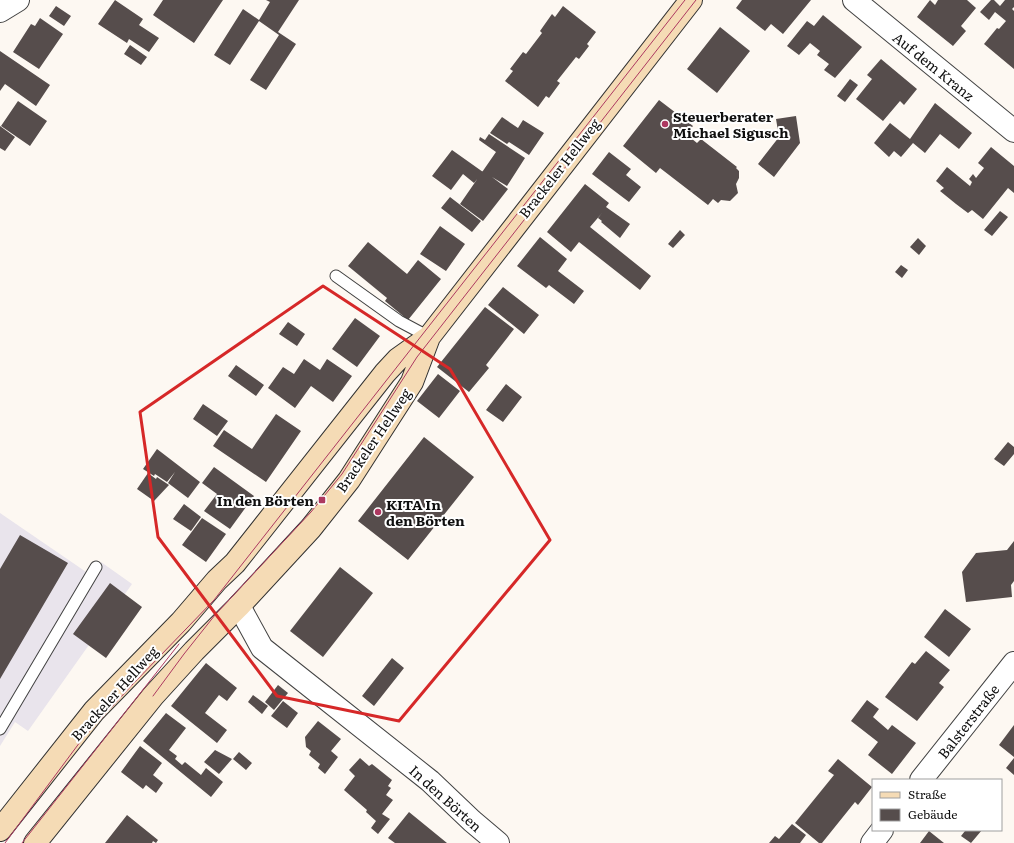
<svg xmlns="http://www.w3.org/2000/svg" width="1014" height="843" font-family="Literata,serif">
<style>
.industrial{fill:#e9e4ec}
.building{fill:#564d4c}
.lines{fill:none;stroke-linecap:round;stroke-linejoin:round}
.lane-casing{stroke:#424242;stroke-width:13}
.street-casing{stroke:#424242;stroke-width:24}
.secondary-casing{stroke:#313131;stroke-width:24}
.lane{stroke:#fff;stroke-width:11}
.street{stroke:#fff;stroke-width:22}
.secondary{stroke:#f5dbb5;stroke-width:22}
.tram{stroke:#ad3860;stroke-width:1}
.marked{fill:none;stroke:#d62828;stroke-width:3;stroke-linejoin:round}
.poi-dot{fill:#ad3860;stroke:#fff;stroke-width:1.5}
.labels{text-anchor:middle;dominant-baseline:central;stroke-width:4;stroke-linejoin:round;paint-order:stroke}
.street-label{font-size:14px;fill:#0f0f0f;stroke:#fff}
.poi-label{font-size:14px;font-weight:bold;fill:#0f0f0f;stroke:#fff;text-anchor:start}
</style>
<rect width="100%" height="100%" fill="#fdf8f2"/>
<!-- industrial -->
<path class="industrial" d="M0 513 92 576 101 562 132 584 28 731 15 722 0 746Z"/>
<!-- building -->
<path class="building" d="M115 0 143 19 139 25 159 38 149 52 129 39 127 43 98 24Z
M163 0H223L194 43 153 15Z
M266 0H299L278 32 296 44 266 90 250 80 279 35 259 21 230 65 214 55 243 9 259 20 270 2Z
M742 0H811L783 34 771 24 765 31 736 8Z
M930 0 935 5 938 0H967L976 8 961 26 966 31 953 46 917 17Z
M991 0H994L1000 6 1005 0H1014V7L1012 9 1014 11V69L984 44 997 28 999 29 1006 21 995 12 989 20 980 12Z
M56 6 71 16 64 26 49 16Z
M563 6 596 32 587 44 589 46 579 59 576 57 557 81 560 83 549 98 546 96 538 107 505 81 513 71 510 69 523 52 526 54 542 33 540 31 552 14 555 17Z
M823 15 862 47 835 78 824 70 829 64 817 55 820 51 810 43 799 55 787 46 807 21 814 26Z
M40 18 63 34 39 69 13 52 31 24 35 26Z
M720 27 750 51 717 93 687 69Z
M130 45 147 57 141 65 124 54Z
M0 51 50 85 36 106 5 84 0 91Z
M881 59 917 89 904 105 900 101 883 121 856 99 872 79 867 75Z
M850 79 858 85 845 102 837 96Z
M659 100 693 126 686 134 697 143 701 139 737 167 736 168 739 171V178L736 184 738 193 730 201 721 200 718 203 713 199 708 205 660 168 656 173 623 146Z
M18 101 47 121 30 146 1 126Z
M935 103 972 133 959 149 940 134 925 153 913 143 901 157 894 151 889 157 874 143 890 123 910 139Z
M796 116 800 143 774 177 758 164 779 137 776 119Z
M502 117 518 128 523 120 544 133 529 155 509 142 507 144 490 133Z
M0 126 15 137 5 151 0 148Z
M489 134 525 158 507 186 492 177 508 189 483 221 460 204 496 152 479 140 480 137 485 140Z
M991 147 1014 166V193L1008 188 983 219 972 210 968 213 956 204 940 191 944 188 936 181 947 167 970 186 972 182 969 179 973 174 976 178 984 168 978 163Z
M452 150 483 172 474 183 463 174 451 190 432 176Z
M609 152 631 169 626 175 641 187 629 202 592 174Z
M585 184 609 203 606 207 630 224 620 238 601 222 602 221 598 218 602 213 590 227 651 276 640 290 579 242 571 252 547 232Z
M450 197 481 221 472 232 441 208Z
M1000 211 1008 217 992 236 984 230Z
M440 226 465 244 446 271 420 254Z
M680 230 685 235 673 248 668 244Z
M540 237 567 259 558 271 584 291 574 304 549 285 546 288 517 266Z
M918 238 926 246 919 255 910 247Z
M368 242 407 274 418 260 441 279 408 320 385 301 387 298 348 266Z
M901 265 908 270 902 278 895 272Z
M503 287 539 315 524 334 488 305Z
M485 307 514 329 486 365 489 368 469 392 437 367Z
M355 318 380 336 357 367 332 349Z
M288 322 305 334 297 346 279 334Z
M304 359 320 370 327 359 352 376 333 402 311 386 295 408 268 388 283 367 294 374Z
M236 365 264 385 256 396 228 376Z
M438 374 460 391 439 418 417 401Z
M506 384 522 397 503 422 486 410Z
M203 404 228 421 217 436 193 419Z
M276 414 301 431 266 482 213 446 224 430 252 449Z
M424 437 474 477 408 560 358 521Z
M1008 442 1014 447V454L1004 466 994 459Z
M157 449 200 482 188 498 168 483 175 472 167 482 155 474 154 476 143 469Z
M214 467 254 496 230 529 204 511 217 494 202 483Z
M148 473 156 479 157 477 169 485 154 501 137 489Z
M184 504 201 517 191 531 173 519Z
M202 518 226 534 206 562 182 545Z
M20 535 68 563 0 679V569Z
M1014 541V581L1011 585 1012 597 966 602 962 572 976 553 1007 550Z
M340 567 373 593 323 657 290 631Z
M110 583 142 607 106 658 73 634Z
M945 609 971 629 949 657 924 637Z
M926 651 950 670 939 683 944 687 917 721 885 697 912 662 915 664Z
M392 658 404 668 374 706 362 696Z
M206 663 237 688 227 701 219 695 205 713 227 730 217 743 171 706Z
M278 685 288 693 274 710 265 702Z
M253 695 268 706 262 714 248 702Z
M867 700 879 709 873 717 888 730 892 725 916 743 892 774 868 755 878 742 851 721Z
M283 701 298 713 287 728 271 716Z
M166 713 186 728 169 750 177 756 175 759 182 765 185 762 201 775 206 768 223 782 211 797 143 741Z
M318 721 341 739 331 751 338 757 325 774 318 768 320 764 309 755 311 751 306 747 305 737Z
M1014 725V757L999 745Z
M140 746 162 763 153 775 163 783 156 793 146 785 143 789 121 772Z
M215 750 232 759 219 774 204 762Z
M239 752 252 763 246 770 233 759Z
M360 758 369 766 372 764 392 780 388 786 391 788 386 795 393 800 382 814 390 819 378 834 371 828 376 821 366 812 367 810 344 790 355 776 349 770Z
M1014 758V775L1006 768Z
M838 759 872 787 858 805 855 802 822 843H819L795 823 834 775 828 771Z
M409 812 447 843H395L388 838Z
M127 815 158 840 156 843 153 841 152 843H105Z
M792 824 806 835 800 843H769L775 836 779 839Z
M964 830H982L971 843 961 836 965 831Z
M929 831 944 843H920Z"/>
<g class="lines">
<defs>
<path id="lane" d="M336 276 399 321 429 337
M0 729 96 567"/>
<path id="street" d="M854 0 1014 131
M0 11 18 0
M239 606 262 648 430 781 472 821 498 843
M921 780 1014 663
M872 843 882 830"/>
<path id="secondary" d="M0 830 94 711 181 622 217 580 235 563 385 373 398 359 429 337
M35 843 153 696 194 651 239 606 311 528 349 480 412 382 429 337 691 0"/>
</defs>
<!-- lane casing -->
<use href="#lane" class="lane-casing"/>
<!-- street casing -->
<use href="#street" class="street-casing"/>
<!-- secondary casing -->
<use href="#secondary" class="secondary-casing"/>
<!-- lane -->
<use href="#lane" class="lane"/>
<!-- street -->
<use href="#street" class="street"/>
<!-- secondary -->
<use href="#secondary" class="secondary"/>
<!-- tram -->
<path class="tram" d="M153 696 184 654 215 615 311 512 342 474 417 357 696 0
M5 843 83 738 132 685 214 600 685 0
M22 843 179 644"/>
</g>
<!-- marked area -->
<path class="marked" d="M323 286 450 369 550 540 399 721 277 696 158 537 140 412Z"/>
<!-- markers -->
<g class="poi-dot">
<circle cx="665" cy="124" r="4"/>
<rect x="318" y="496" width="8" height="8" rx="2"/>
<circle cx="378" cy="512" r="4"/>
</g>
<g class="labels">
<!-- street labels -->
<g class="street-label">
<text transform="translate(934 66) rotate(39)">Auf dem Kranz</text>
<text transform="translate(559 168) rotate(-52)">Brackeler Hellweg</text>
<text transform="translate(373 440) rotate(-56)">Brackeler Hellweg</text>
<text transform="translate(114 693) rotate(-48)">Brackeler Hellweg</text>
<text transform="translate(968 721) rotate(-52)">Balsterstraße</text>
<text transform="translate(446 798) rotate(42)">In den Börten</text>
</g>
<!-- poi labels -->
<g class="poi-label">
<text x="673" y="116">Steuerberater<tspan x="673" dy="16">Michael Sigusch</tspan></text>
<text x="314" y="500" text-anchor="end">In den Börten</text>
<text x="386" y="504">KITA In<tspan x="386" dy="16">den Börten</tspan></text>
</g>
</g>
<!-- legend -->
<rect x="872" y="779" width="130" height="52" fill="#ffffff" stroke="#9f9f9f"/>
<rect x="880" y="792" width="20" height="6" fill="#f5dbb5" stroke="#9f9f9f"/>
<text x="908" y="799" font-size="12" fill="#0f0f0f">Straße</text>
<rect x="880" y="809" width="20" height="12" fill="#564d4c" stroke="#9f9f9f"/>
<text x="908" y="819" font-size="12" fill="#0f0f0f">Gebäude</text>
</svg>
